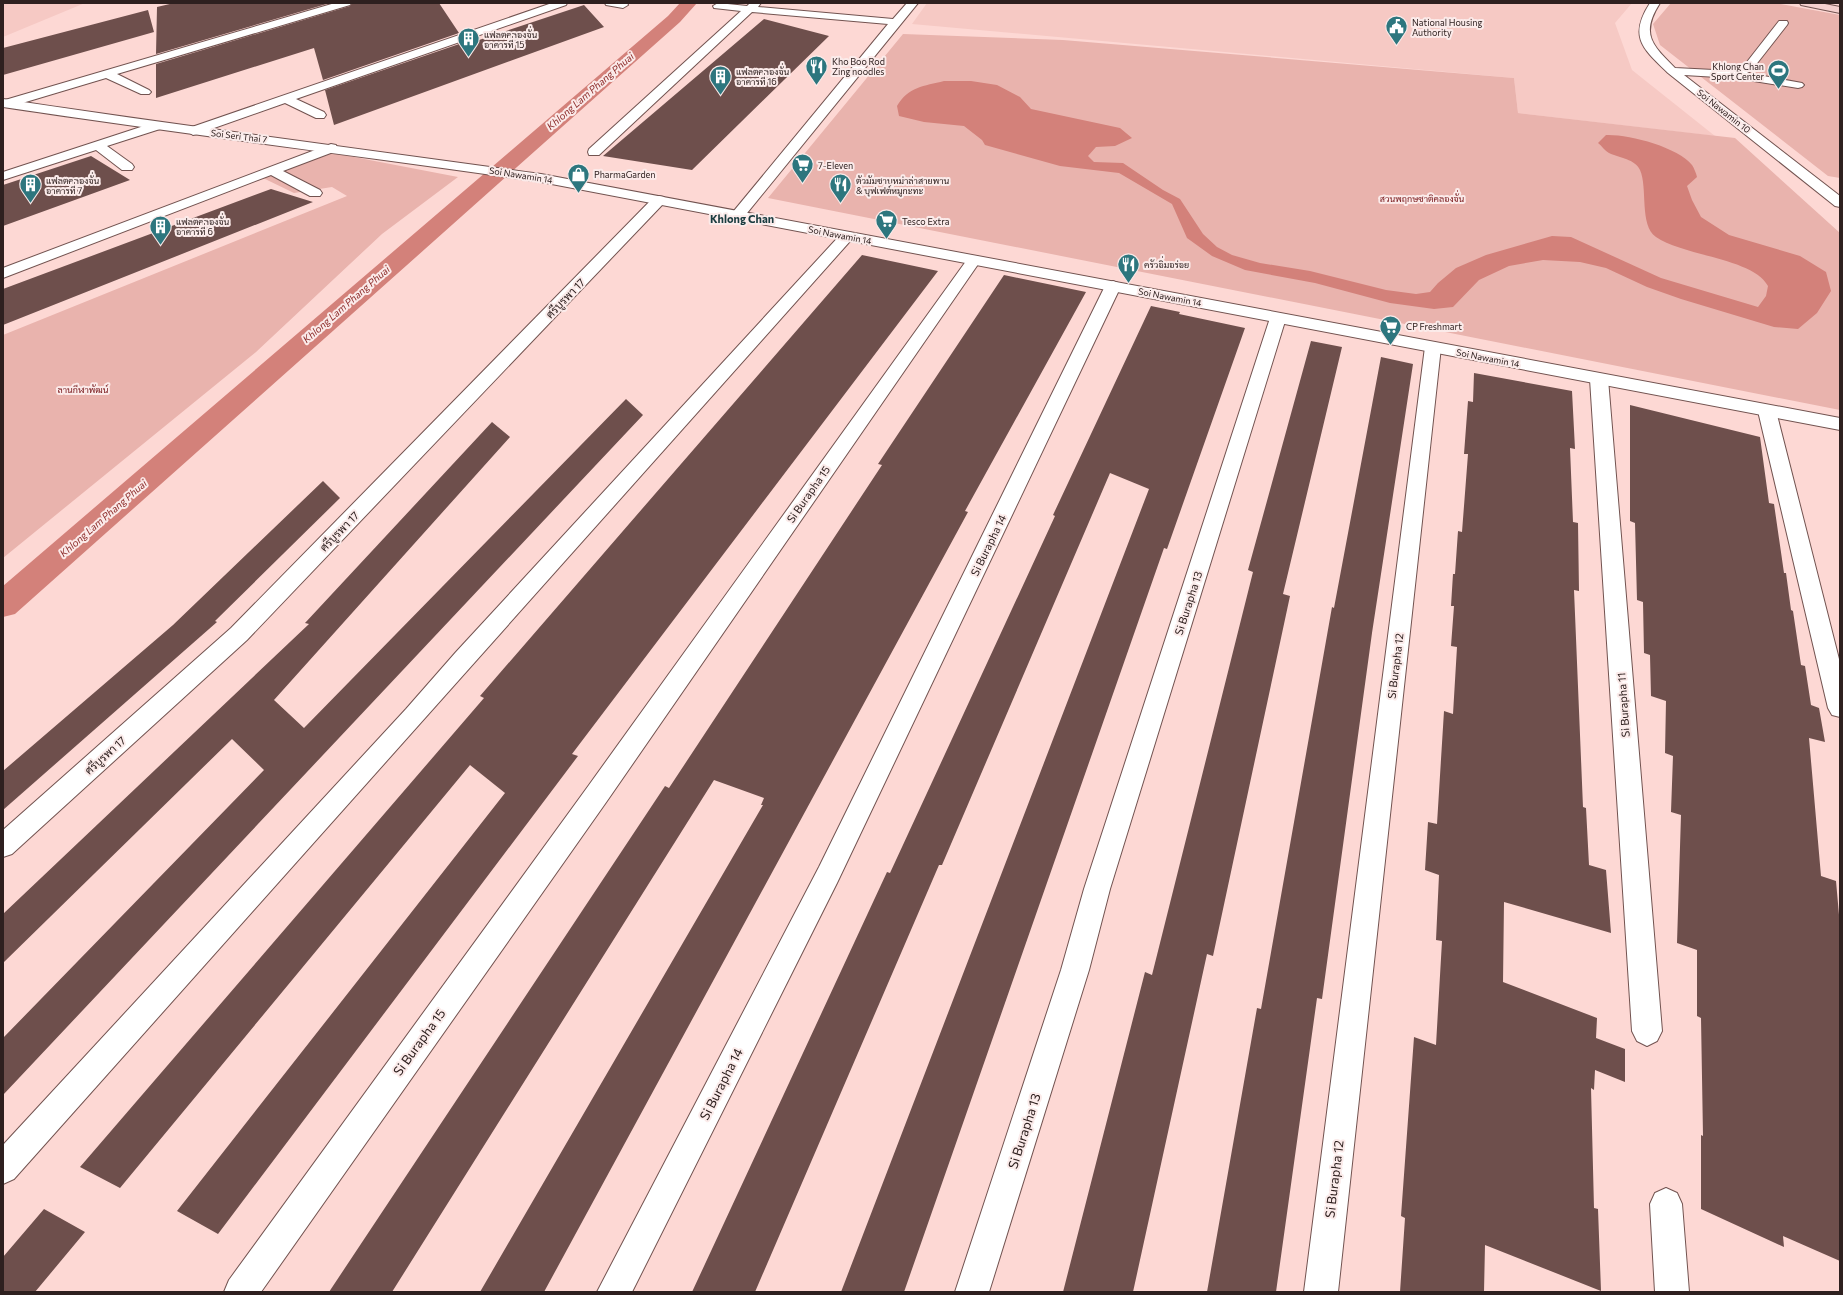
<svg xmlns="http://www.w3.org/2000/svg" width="1843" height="1295" font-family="Commissioner,Sarabun,sans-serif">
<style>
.built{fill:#f6c9c4}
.green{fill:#e9b3ad}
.water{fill:#d3817a}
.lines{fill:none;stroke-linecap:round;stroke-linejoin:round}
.canal{fill:#d3817a;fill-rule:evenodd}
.building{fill:#6e4f4c}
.minor-casing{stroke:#725350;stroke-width:2}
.tertiary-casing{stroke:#725350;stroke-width:2}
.secondary-casing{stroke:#725350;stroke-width:2}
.minor{fill:#fff;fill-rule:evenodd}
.tertiary{fill:#fff;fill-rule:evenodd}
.secondary{fill:#f5d0ce;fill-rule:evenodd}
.labels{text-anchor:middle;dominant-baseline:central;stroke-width:4;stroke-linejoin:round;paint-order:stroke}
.far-poi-label{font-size:9px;fill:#2e201f;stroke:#fbebea;text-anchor:start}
.far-street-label{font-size:9px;fill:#2e201f;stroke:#fbebea}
.far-park-label{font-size:9px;fill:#761417;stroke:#fbebea}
.far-water-label{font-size:10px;font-style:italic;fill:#8c2b29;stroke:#fbebea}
.far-quarter-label{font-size:11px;font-weight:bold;fill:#193b3f;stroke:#fbebea}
.street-label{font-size:11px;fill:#2e201f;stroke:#fbebea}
.near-street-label{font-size:13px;fill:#2e201f;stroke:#fbebea}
</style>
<rect width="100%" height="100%" fill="#fdd8d4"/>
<!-- built -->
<path class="built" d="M3 3H85L3 37Z
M927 3H1632L1615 23 1632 70 1715 136 1518 113 1514 78 912 24Z"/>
<!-- green -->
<path class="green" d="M1671 3H1776L1840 15V178L1828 176 1660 45 1653 24Z
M903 34 1063 40 1514 78 1518 113 1735 138 1840 233V410L768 198Z
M333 153 458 177 382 234 256 352 3 558V335L347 196 332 187 294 193 263 178Z"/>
<!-- water -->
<path class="water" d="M944 81H971L997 85 1020 97 1031 109 1120 128 1132 138 1115 146 1096 147 1088 156 1094 162 1123 163 1163 190 1180 199 1203 234 1217 247 1232 255 1260 263 1310 271 1386 290 1416 294 1430 292 1438 283 1456 268 1486 255 1552 236 1571 237 1661 278 1758 307 1766 296 1768 286C1753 258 1683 256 1656 237 1639 225 1648 188 1640 170 1635 159 1620 158 1609 153 1605 151 1602 146 1598 143L1606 135C1628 134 1678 147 1692 165 1694 168 1696 173 1697 177L1687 186 1692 200 1701 217 1729 235 1800 256 1826 272 1831 291 1817 313 1798 329 1774 327 1681 299 1647 287 1606 268 1580 262 1543 260 1509 266 1479 280 1453 307 1434 309 1390 303 1315 283 1245 270 1212 256 1187 238 1172 204 1119 173 1060 166 985 145 982 140 964 126 924 122 899 116 897 106C908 87 924 86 944 81Z"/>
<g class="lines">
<!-- canal -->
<path class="canal" d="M680 3H697L680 22 15 614 3 617V586L668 16Z"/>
</g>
<!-- building -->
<path class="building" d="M174 3H330L156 54 157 7Z
M352 3H439L459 33 323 80 314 48 156 98V64L350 6Z
M584 5 604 27 334 125 325 90 465 42 467 44Z
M148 10 154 32 3 75V48Z
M764 19 829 36 692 170 603 156Z
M91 156 130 180 3 226V185Z
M271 189 313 202 3 325V289Z
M862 255 938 271 572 754 578 756 218 1234 177 1211 505 793 470 765 120 1188 80 1167 484 698 480 696Z
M1004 275 1086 292 965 511 968 512 544 1292H480L763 805H761L764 798 714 780 392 1292H329L665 786 669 788 882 465 878 464Z
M1151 306 1180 312 1179 314 1245 328 1167 549 1164 548 904 1292H841L1149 489 1110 473 942 865H939L755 1292H692L887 872 890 873 1055 516 1053 515Z
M1311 341 1342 347 1283 594 1290 596 1213 956 1207 954 1133 1292H1063L1145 972 1152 975 1253 572 1248 570Z
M1381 357 1413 364 1372 633 1322 999 1317 998 1276 1292H1207L1257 1008 1261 1009 1332 607 1334 608Z
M1474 373 1572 391 1575 449 1570 448 1573 522 1578 523 1579 591 1574 590 1583 807 1586 808 1589 865 1606 870 1611 933 1504 902 1503 982 1597 1018 1596 1038 1625 1049V1082L1595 1070 1594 1090 1591 1088 1594 1208 1598 1209 1601 1291 1485 1245 1484 1292H1400L1405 1218 1401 1216 1414 1037 1436 1045 1442 941 1436 940 1439 875 1425 870 1428 822 1437 824 1444 711 1453 714 1457 647 1451 646 1454 606H1451L1453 574H1455L1458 531 1462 532 1468 454H1464L1468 401 1473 402Z
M626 399 643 415 3 1095V1038L264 770 232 739 3 963V914L309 624 305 623 492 422 510 437 274 700 304 728Z
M1630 405 1760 437 1769 503 1774 504 1784 573H1786L1791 610 1793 611 1801 665 1805 666 1811 705 1819 708 1825 742 1809 738 1821 876 1836 881 1840 926V1261L1783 1236 1784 1247 1701 1209V1135L1703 1136 1701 1018 1697 1016V950L1677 943 1681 815 1671 812 1673 756 1665 753 1666 701 1651 696 1650 655 1644 653 1643 602 1637 600 1635 523 1630 521Z
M323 481 340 498 215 621 217 622 3 810V771L173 625Z
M44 1209 85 1232 35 1292H3V1257Z"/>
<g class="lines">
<defs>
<path id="minor" d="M335 3H351L350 5 117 74 149 90 151 92 149 94H141L106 78 9 107 3 103 5 100Z
M552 3H567L566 5 296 99 324 112 326 115 324 118H316L285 103 197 134 193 135 187 131 189 128Z
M605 3H627L628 5 623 8 606 5Z
M718 3 747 6 750 3H761L758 7 893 19 907 3H918L743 218H733L731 215 733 212 888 24 752 12 599 155H589L588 152 589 149 741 11 714 8 713 6Z
M1650 3H1660C1640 34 1652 45 1675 68L1733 71 1743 67 1779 21H1787L1788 23 1787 25 1751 71 1747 73 1802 83 1804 85 1802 87 1798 88 1735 78 1684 75 1840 196V207L1835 206 1668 73C1643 49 1628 37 1650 3Z
M156 122 162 126 160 129 107 146 132 164 134 167 132 170H122L96 150 3 180V172Z
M331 144 336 145 337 148 336 151 283 171 320 190 322 193 320 196H310L271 175 3 278V268Z
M659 196 664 197 666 200 664 203 247 640 12 854 3 857V830L231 628 654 197Z
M847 232 852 233 854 236 852 239 14 1179 3 1184V1145L406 709 456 652 842 233Z
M974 256 979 257 981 260 607 801 261 1292H224L229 1280 589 785 969 257Z
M1113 281 1118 283 1121 286 837 883 632 1292H597L819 867 1105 286 1108 283Z
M1278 313 1284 315 1286 318 1110 889 1089 970 989 1292H955L1061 970 1084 889 1270 318 1272 315Z
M1433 342 1439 344 1441 347 1338 1292H1304L1425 347 1427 344Z
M1599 374 1605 375 1608 379 1662 1031 1657 1041 1647 1046 1637 1041 1632 1031 1590 379 1593 375Z
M1767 406 1773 407 1776 411 1840 663V717L1832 715 1828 708 1758 411 1761 407Z
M1666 1188 1677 1193 1682 1204 1689 1292H1655L1650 1204 1655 1193Z"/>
<path id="tertiary" d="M3 99C182 126 362 149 541 174L1840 418V430L541 182C362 156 182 134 3 107Z"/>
<path id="secondary" d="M1800 3H1820L1840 7V13L1801 5Z"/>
</defs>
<!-- minor casing -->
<use href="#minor" class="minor-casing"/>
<!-- tertiary casing -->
<use href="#tertiary" class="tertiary-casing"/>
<!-- secondary casing -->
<use href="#secondary" class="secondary-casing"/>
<!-- minor -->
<use href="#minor" class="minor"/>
<!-- tertiary -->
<use href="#tertiary" class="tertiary"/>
<!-- secondary -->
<use href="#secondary" class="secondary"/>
</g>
<!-- icons -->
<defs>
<symbol id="civic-pin" viewBox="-11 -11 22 30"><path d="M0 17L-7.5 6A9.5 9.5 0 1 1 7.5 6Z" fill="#2d767e" stroke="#fbebea"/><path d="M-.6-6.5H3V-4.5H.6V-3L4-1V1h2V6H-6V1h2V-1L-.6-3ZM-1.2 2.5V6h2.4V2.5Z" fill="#fff"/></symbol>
<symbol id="building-pin" viewBox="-11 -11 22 30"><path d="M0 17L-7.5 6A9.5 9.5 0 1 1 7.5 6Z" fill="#2d767e" stroke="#fbebea"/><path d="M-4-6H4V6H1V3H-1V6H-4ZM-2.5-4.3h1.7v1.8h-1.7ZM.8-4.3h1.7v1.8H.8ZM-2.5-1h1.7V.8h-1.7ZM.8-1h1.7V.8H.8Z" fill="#fff"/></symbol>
<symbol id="restaurant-pin" viewBox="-11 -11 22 30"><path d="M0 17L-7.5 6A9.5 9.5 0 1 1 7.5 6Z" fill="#2d767e" stroke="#fbebea"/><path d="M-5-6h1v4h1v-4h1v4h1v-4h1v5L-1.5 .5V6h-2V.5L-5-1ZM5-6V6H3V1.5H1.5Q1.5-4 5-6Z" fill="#fff"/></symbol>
<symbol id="stadium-pin" viewBox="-11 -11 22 30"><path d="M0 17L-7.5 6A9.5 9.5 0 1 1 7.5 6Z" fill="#2d767e" stroke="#fbebea"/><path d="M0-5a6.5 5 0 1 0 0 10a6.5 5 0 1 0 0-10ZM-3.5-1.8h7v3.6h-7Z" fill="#fff"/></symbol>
<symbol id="supermarket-pin" viewBox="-11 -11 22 30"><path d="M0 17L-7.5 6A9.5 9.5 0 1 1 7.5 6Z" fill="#2d767e" stroke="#fbebea"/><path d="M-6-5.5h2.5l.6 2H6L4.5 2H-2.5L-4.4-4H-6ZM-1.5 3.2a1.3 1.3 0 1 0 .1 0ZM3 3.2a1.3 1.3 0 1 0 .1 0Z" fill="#fff"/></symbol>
<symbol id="shop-pin" viewBox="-11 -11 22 30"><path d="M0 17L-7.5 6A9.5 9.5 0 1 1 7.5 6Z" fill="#2d767e" stroke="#fbebea"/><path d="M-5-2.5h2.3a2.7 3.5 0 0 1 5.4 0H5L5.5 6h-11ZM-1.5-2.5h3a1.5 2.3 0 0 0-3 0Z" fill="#fff"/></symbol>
</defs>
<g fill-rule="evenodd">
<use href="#civic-pin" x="1384" y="14" width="25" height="34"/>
<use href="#building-pin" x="456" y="26" width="25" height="34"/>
<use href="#restaurant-pin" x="804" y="54" width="25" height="34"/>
<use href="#stadium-pin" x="1766" y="58" width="25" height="34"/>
<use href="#building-pin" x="708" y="64" width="25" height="34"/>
<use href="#supermarket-pin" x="790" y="152" width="25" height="34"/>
<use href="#shop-pin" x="566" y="162" width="25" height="34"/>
<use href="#building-pin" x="18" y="172" width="25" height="34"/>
<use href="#restaurant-pin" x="828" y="172" width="25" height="34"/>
<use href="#supermarket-pin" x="874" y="208" width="25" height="34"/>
<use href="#building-pin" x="148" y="214" width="25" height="34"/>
<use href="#restaurant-pin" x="1116" y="252" width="25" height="34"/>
<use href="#supermarket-pin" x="1378" y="314" width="25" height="34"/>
</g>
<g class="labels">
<!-- far-poi labels -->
<g class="far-poi-label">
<text x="1412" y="22">National Housing<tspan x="1412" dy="10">Authority</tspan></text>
<text x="484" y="34">แฟลตคลองจั่น<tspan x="484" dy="10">อาคารที่ 15</tspan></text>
<text x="832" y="61">Kho Boo Rod<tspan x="832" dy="10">Zing noodles</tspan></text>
<text x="1764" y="66" text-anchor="end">Khlong Chan<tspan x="1764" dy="10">Sport Center</tspan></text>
<text x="736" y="71">แฟลตคลองจั่น<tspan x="736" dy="10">อาคารที่ 16</tspan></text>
<text x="818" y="165">7-Eleven</text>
<text x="594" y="174">PharmaGarden</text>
<text x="46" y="180">แฟลตคลองจั่น<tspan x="46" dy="10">อาคารที่ 7</tspan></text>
<text x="856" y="180">ตัวมัมชาบูหม่าล่าสายพาน<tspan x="856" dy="10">&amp; บุฟเฟต์หมูกะทะ</tspan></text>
<text x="176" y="221">แฟลตคลองจั่น<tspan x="176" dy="10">อาคารที่ 6</tspan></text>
<text x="902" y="221">Tesco Extra</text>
<text x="1144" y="264">ครัวอิ่มอร่อย</text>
<text x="1406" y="326">CP Freshmart</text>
</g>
<!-- far-street labels -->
<g class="far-street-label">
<text transform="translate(1724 111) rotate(38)">Soi Nawamin 10</text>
<text transform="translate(239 136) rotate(7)">Soi Seri Thai 7</text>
<text transform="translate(521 175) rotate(9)">Soi Nawamin 14</text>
<text transform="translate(840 235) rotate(11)">Soi Nawamin 14</text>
<text transform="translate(1170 297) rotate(11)">Soi Nawamin 14</text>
<text transform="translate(1488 358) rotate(11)">Soi Nawamin 14</text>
</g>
<!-- far-park labels -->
<g class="far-park-label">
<text x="1422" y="198">สวนพฤกษชาติคลองจั่น</text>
<text x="83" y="389">ลานกีฬาพัฒน์</text>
</g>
<!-- far-water labels -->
<g class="far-water-label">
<text transform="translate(590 91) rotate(-41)">Khlong Lam Phang Phuai</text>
<text transform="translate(346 304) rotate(-41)">Khlong Lam Phang Phuai</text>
<text transform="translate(103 518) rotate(-41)">Khlong Lam Phang Phuai</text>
</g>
<!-- far-quarter labels -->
<g class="far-quarter-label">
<text x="742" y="218">Khlong Chan</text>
</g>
<!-- street labels -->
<g class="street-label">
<text transform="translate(565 298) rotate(-46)">ศรีบูรพา 17</text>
<text transform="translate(808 494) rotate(-55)">Si Burapha 15</text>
<text transform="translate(339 531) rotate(-46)">ศรีบูรพา 17</text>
<text transform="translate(988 545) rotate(-64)">Si Burapha 14</text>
<text transform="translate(1188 603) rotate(-72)">Si Burapha 13</text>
<text transform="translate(1395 666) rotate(-83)">Si Burapha 12</text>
<text transform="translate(1623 705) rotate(-94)">Si Burapha 11</text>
<text transform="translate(105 755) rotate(-42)">ศรีบูรพา 17</text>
</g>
<!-- near-street labels -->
<g class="near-street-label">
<text transform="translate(419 1042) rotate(-54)">Si Burapha 15</text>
<text transform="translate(721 1084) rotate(-63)">Si Burapha 14</text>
<text transform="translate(1024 1131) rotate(-72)">Si Burapha 13</text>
<text transform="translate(1334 1179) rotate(-83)">Si Burapha 12</text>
</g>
</g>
<!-- border -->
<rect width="1843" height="1295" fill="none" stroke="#2e201f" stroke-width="8"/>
</svg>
